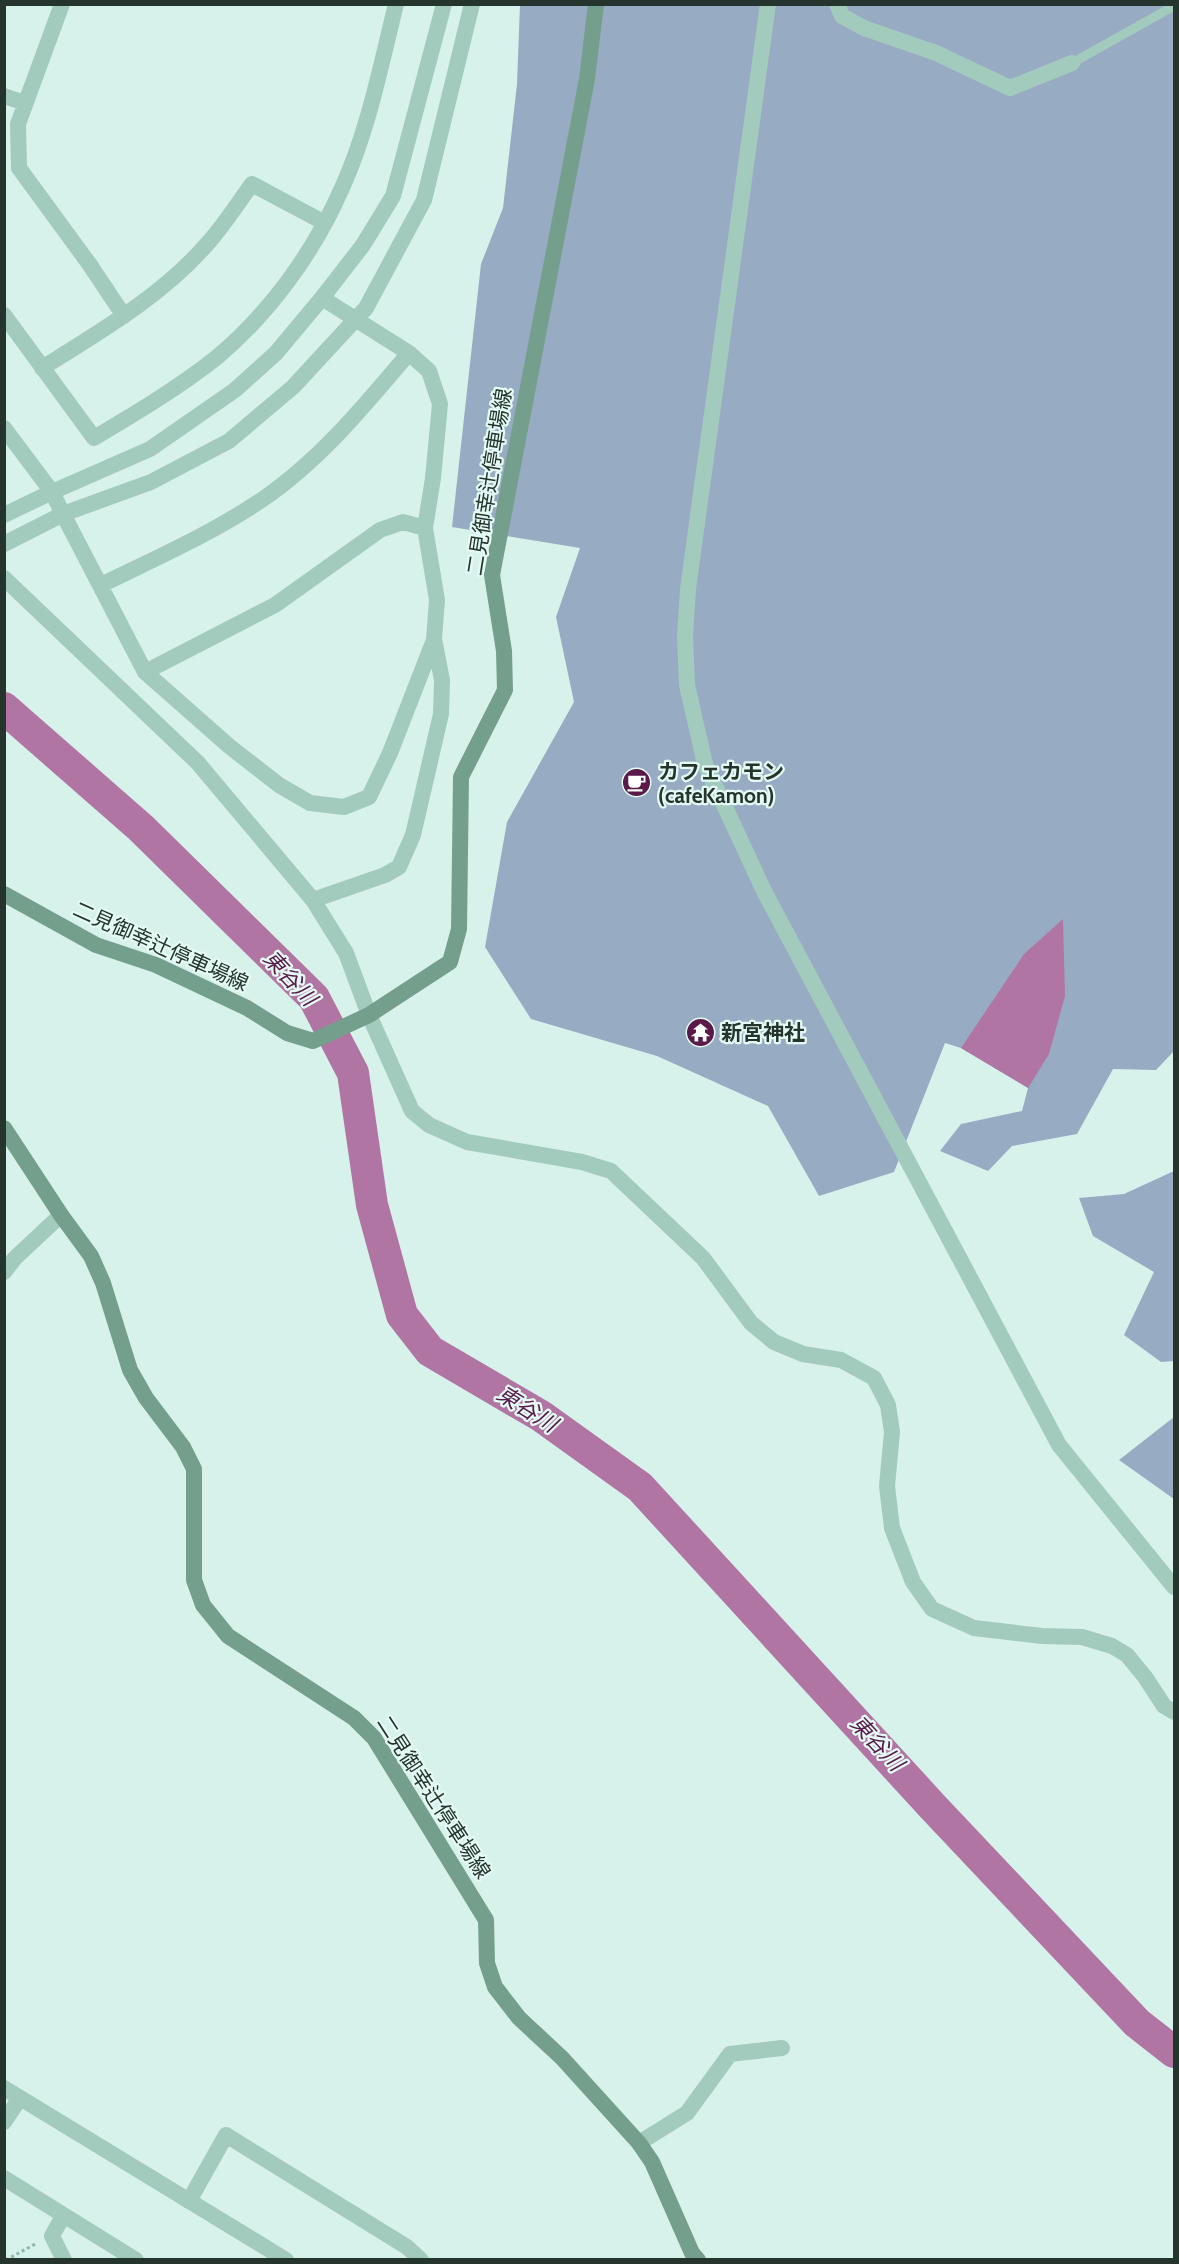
<svg xmlns="http://www.w3.org/2000/svg" width="1179" height="2264" font-family="Cabin,'Noto Sans JP',sans-serif">
<style>
.green{fill:#97acc2}
.water{fill:#b175a3}
.lines{fill:none;stroke-linecap:round;stroke-linejoin:round}
.river{stroke:#b175a3;stroke-width:32}
.path{stroke:#8db7a7;stroke-width:3;stroke-dasharray:3 3;stroke-linecap:butt}
.service{stroke:#a3cbbd;stroke-width:9}
.minor{stroke:#a3cbbd;stroke-width:16}
.tertiary{stroke:#a3cbbd;stroke-width:16}
.secondary{stroke:#749f8c;stroke-width:16}
.labels{text-anchor:middle;dominant-baseline:central;stroke-width:4.5;stroke-linejoin:round;paint-order:stroke}
.street-label{font-size:21px;fill:#25352d;stroke:#e4faf4}
.poi-label{font-size:21px;font-weight:bold;fill:#25352d;stroke:#e4faf4;text-anchor:start}
.water-label{font-size:22px;font-style:italic;fill:#591949;stroke:#e4faf4}
</style>
<rect width="100%" height="100%" fill="#d7f2eb"/>
<!-- green -->
<path class="green" d="M520 5H1174V1051L1156 1070 1113 1069 1077 1134 1012 1146 988 1171 940 1151 961 1124 1022 1111 1028 1088 961 1048 945 1043 894 1172 819 1196 768 1106 657 1056 531 1019 485 947 507 822 574 702 556 617 580 548 452 527 481 264 503 208 517 84Z
M1174 1171V1361L1161 1362 1124 1335 1154 1272 1093 1236 1079 1198 1124 1194Z
M1174 1417V1499L1119 1460Z"/>
<!-- water -->
<path class="water" d="M1063 919 1065 996 1049 1054 1028 1088 961 1048 1024 954Z"/>
<g class="lines">
<!-- river -->
<path class="river" d="M4 708 141 828 314 998 353 1073 372 1205 402 1315 430 1351 541 1416 640 1487 933 1807 1137 2023 1174 2052"/>
<!-- path -->
<path class="path" d="M6 2260 37 2243"/>
<!-- service -->
<path class="service" d="M1072 63 1174 6"/>
<!-- minor -->
<path class="minor" d="M62 4 18 124 19 168 90 265 124 316
M4 96 25 103
M4 315 94 438C136 413 178 388 216 358 270 313 314 252 342 188 368 131 381 65 396 4
M42 368C101 331 162 296 208 243 224 225 238 203 252 184L325 223
M63 514 145 672 229 746 279 785 310 803 344 807 369 797 390 753 434 640
M4 578 198 763 313 900 346 953 369 1015 412 1111 429 1125 467 1142 582 1162 611 1171 703 1258 751 1323 774 1342 803 1354 841 1360 874 1378 888 1405 892 1432 887 1486 892 1528 913 1582 932 1609 974 1628 1042 1636 1082 1637 1112 1646 1127 1655 1145 1677 1164 1706 1174 1712
M101 585C156 558 213 533 263 499 320 460 365 405 409 353
M145 672 275 605 380 530 403 522 425 528
M313 900 385 875 399 867 413 835 441 714 442 680 434 639 437 600 425 528 433 478 440 404 429 371 409 353 322 298
M4 1272 15 1258 61 1215
M4 2122 20 2098
M639 2143 687 2113 730 2054 782 2048
M4 2178 136 2260
M189 2201 226 2135 407 2247 421 2260
M63 2216 52 2236 64 2260"/>
<!-- tertiary -->
<path class="tertiary" d="M768 4 688 589 685 636 687 685 705 764 764 891 1059 1445 1174 1587
M837 4 842 16 864 28 936 53 1010 88 1072 63
M4 428 52 492 63 514
M4 515 52 492 150 449 235 390 276 353 322 298 363 245 393 196 444 4
M4 544 63 514 151 482 229 441 293 387 366 308 424 200 472 4
M4 2088 286 2260"/>
<!-- secondary -->
<path class="secondary" d="M4 894 96 945 156 965 247 1008 287 1033 313 1041 369 1015 450 962 459 929 461 777 505 690 504 651 492 575 587 79 596 4
M4 1128 61 1215 91 1256 103 1283 130 1370 146 1398 183 1447 194 1469V1580L203 1605 228 1636 354 1718 374 1738 486 1920 487 1963 495 1987 519 2018 562 2058 639 2143 652 2162 692 2253 698 2260"/>
</g>
<!-- icons -->
<defs>
<symbol id="cafe-disc" viewBox="-11 -11 22 22"><circle r="9.5" fill="#591949" stroke="#e4faf4"/><path d="M-5.5-4.5H6V0H3Q3 3.5 0 3.5H-2.5Q-5.5 3.5-5.5 0ZM3-3.2v2h1.7v-2ZM-6 4.5H4V6H-6Z" fill="#fff"/></symbol>
<symbol id="temple-disc" viewBox="-11 -11 22 22"><circle r="9.5" fill="#591949" stroke="#e4faf4"/><path d="M0-6L5-2H3V0L6.5 2.5H4V6H1.5V3h-3V6H-4V2.5H-6.5L-3 0V-2H-5Z" fill="#fff"/></symbol>
</defs>
<g fill-rule="evenodd">
<use href="#cafe-disc" x="620" y="766" width="33" height="33"/>
<use href="#temple-disc" x="684" y="1016" width="33" height="33"/>
</g>
<g class="labels">
<!-- street labels -->
<g class="street-label">
<text transform="translate(489 482) rotate(-81)">二見御幸辻停車場線</text>
<text transform="translate(161 946) rotate(24)">二見御幸辻停車場線</text>
<text transform="translate(434 1797) rotate(57)">二見御幸辻停車場線</text>
</g>
<!-- poi labels -->
<g class="poi-label">
<text x="658" y="771">カフェカモン<tspan x="658" dy="24">(cafeKamon)</tspan></text>
<text x="721" y="1032">新宮神社</text>
</g>
<!-- water labels -->
<g class="water-label">
<text transform="translate(290 978) rotate(47)">東谷川</text>
<text transform="translate(527 1409) rotate(32)">東谷川</text>
<text transform="translate(877 1743) rotate(47)">東谷川</text>
</g>
</g>
<!-- border -->
<rect width="1179" height="2264" fill="none" stroke="#25352d" stroke-width="12"/>
</svg>
